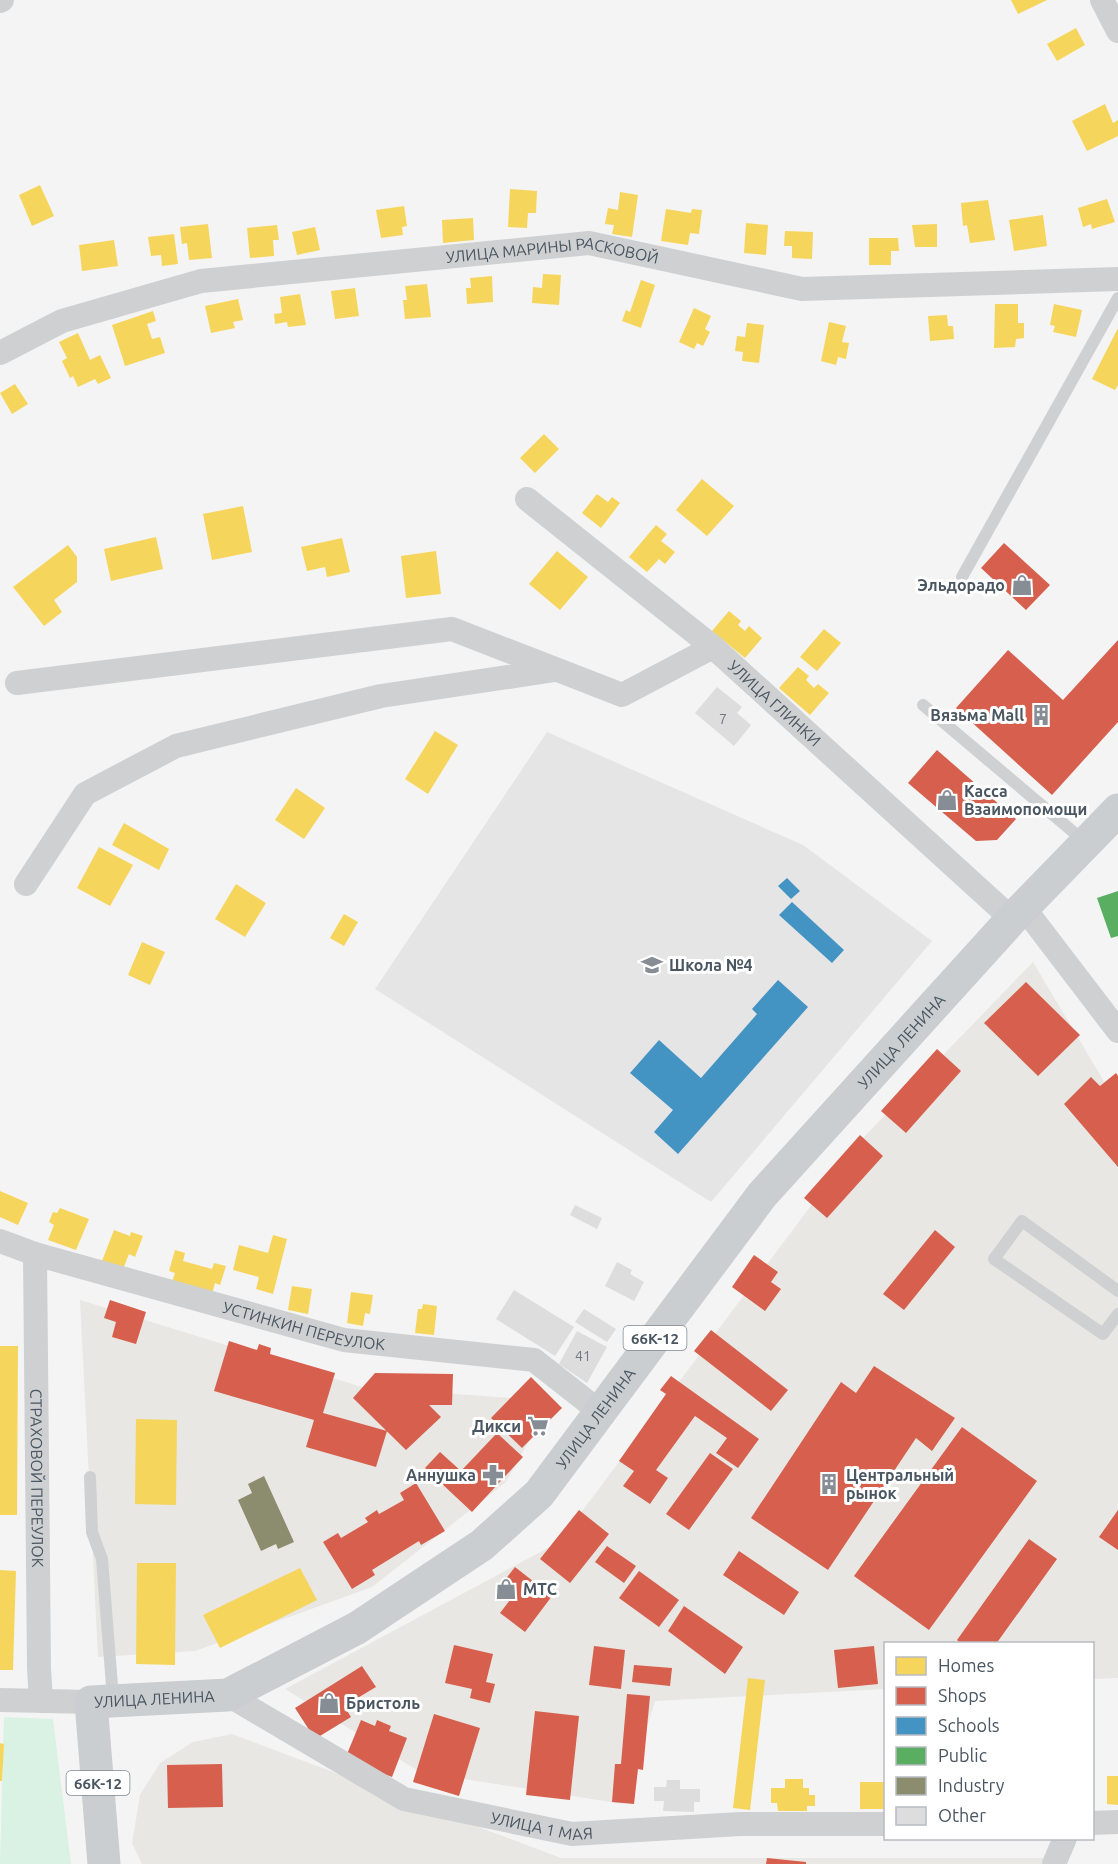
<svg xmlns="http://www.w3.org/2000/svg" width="1118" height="1864" font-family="Ubuntu,sans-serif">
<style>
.commercial{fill:#e8e7e3}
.education{fill:#e6e5e6}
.green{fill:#d9f2e3}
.homes{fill:#f6d55c}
.shops{fill:#d6604d}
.schools{fill:#4393c3}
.public{fill:#5aae61}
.industry{fill:#8c8c6e}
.building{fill:#ddddde}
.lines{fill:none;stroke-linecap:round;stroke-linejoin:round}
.lane{stroke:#ced0d2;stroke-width:12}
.street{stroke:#ced0d2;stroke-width:24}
.primary{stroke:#caced1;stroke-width:33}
.labels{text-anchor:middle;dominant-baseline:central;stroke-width:6;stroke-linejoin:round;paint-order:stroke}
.number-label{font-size:14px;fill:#707881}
.shield{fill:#fff;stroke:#808990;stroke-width:1.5}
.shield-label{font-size:15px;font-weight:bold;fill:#4a5661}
.street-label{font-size:16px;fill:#4a5661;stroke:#fff}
.poi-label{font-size:16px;font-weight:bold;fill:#4a5661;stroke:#fff;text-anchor:start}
</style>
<rect width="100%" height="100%" fill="#f4f4f4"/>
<!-- commercial -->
<path class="commercial" d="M1033 962 1118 1105V1678L1093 1679 1092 1644H886L885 1689 655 1701 623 1804 420 1772 285 1689 559 1542 858 1143Z
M80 1300 362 1387 551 1401 506 1482 372 1587 195 1651 98 1657Z
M232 1734 561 1858H1053L1049 1864H142L132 1843 140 1795 160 1763 193 1742Z"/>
<!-- education -->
<path class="education" d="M547 732 803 845 932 941 711 1202 375 989Z"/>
<!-- green -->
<path class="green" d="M4 1717 53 1719 71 1864H0Z"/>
<!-- homes -->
<path class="homes" d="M1011 0H1047L1018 14Z
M1076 28 1085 45 1057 61 1047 44Z
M1105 104 1113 123 1118 120V136L1087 151 1072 121Z
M40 185 54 216 32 226 19 195Z
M510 189 537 191 536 213H528L527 228 508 227Z
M620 192 638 195 632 237 612 234 614 225 605 224 608 208 618 210Z
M1107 199 1115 222 1092 229 1091 224 1083 227 1078 208Z
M988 200 995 240 970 243 967 225 963 226 961 203Z
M404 206 407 226 402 227 403 235 381 238 376 210Z
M666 209 691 213 692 209 702 210 699 234 690 233 688 245 661 241Z
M1043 215 1047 246 1014 251 1009 220Z
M473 218 474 240 443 243 442 220Z
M746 223 768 225 766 255 744 253Z
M208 224 212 258 189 260 187 243 182 244 180 227Z
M937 224V247H915L912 225Z
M277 225 279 240H273L274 256 250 258 247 228Z
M315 227 320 250 297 255 292 232Z
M785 231 813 232 812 259 792 258V246H784Z
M174 234 178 264 162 266 161 255 151 256 148 237Z
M869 238H898L899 251H891V265H869Z
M114 240 118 266 82 271 79 245Z
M543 274 561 275 559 305 532 303 533 287 542 288Z
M492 276 493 302 467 304 466 288H471L470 278Z
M641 280 655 285 641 328 622 321 626 310 630 312Z
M427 284 431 317 405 319 403 300H407L405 286Z
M355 288 359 316 335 319 331 291Z
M300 294 306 325 288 327 287 322 275 324 274 314 282 313 280 297Z
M238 299 243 320 233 322 235 328 211 333 205 306Z
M995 304H1018V323H1024V338L1016 339 1015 347 994 348Z
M1054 304 1082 310 1076 337 1053 332 1055 326 1050 325Z
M694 308 711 316 705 329 710 332 703 346 697 343 694 349 679 342Z
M153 311 156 321 147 324 152 339 160 337 165 353 125 366 112 325Z
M947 315 948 326H953L954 339 930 341 928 316Z
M829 322 846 326 842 342 849 343 846 359 838 357 836 365 821 361Z
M747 323 764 325 759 363 742 361 743 352 735 351 737 336 745 337Z
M1118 328V385L1115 390 1092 379Z
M78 333 90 360 100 355 111 378 98 384 95 379 78 387 73 376 70 378 62 361 67 358 59 342Z
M15 384 28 404 12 414 0 393Z
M544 434 559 449 535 473 520 458Z
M702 479 734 506 707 536 676 510Z
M597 494 608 502 612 497 620 503 601 528 582 513Z
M243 506 252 552 212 560 203 514Z
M656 525 667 534 661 541 675 552 665 564 659 559 647 572 629 557Z
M156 537 163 569 111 581 104 549Z
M342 538 350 572 327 577 325 567 307 571 301 547Z
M68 545 77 557V582L54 600 62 612 44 626 13 587Z
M436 551 441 594 406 598 401 556Z
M557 551 588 577 560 610 529 584Z
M729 611 741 621 738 625 745 631 749 626 762 638 745 658 712 631Z
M824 629 841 643 817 671 800 657Z
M798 667 809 676 806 680 814 688 818 684 829 693 810 715 779 688Z
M435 731 458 745 428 794 405 779Z
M296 788 325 808 304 839 275 820Z
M124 823 169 849 159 870 112 845Z
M99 847 133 865 110 906 77 888Z
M236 884 266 903 245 937 215 919Z
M344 914 358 922 344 946 330 938Z
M142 942 165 952 150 985 128 975Z
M0 1191 28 1203 18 1225 0 1217Z
M60 1208 89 1219 76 1250 48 1240 54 1225 49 1222 53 1212 57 1213Z
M114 1230 130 1236 131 1232 143 1236 135 1257 129 1254 123 1269 102 1261Z
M273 1235 287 1239 273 1294 256 1289 259 1277 233 1270 239 1245 268 1253Z
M175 1250 185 1253 183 1261 212 1269 214 1263 226 1266 220 1285 215 1283 212 1294 172 1282 175 1273 169 1271Z
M292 1286 312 1289 308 1314 288 1310Z
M351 1292 373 1295 370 1314 365 1313 363 1326 347 1323Z
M423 1304 437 1306 434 1335 415 1333 418 1309H422Z
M0 1346H18L17 1515H0Z
M136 1419 177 1420 176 1505 135 1504Z
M137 1563H176L175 1665 136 1664Z
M300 1568 317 1600 220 1648 203 1615Z
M0 1570 16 1571 13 1670H0Z
M748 1678 765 1680 750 1810 733 1808Z
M0 1743 4 1744 2 1781H0Z
M1107 1776H1118V1805L1107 1804Z
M785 1779H803V1788H809V1795H815V1806H807V1811H778L777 1803H771V1788H785Z
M860 1782H885V1809H860Z"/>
<!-- shops -->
<path class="shops" d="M1004 543 1050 585 1026 610 981 568Z
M1118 640V722L1052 795 956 708 1008 650 1063 700Z
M937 750 1016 819 997 840 976 841 908 783Z
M1026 982 1080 1035 1038 1076 984 1023Z
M937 1049 961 1071 906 1133 881 1111Z
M1116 1073 1118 1076V1167L1064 1104 1091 1077 1100 1086Z
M860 1135 883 1156 827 1218 804 1198Z
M935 1230 955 1247 904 1310 883 1294Z
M754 1255 778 1272 771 1282 781 1289 765 1311 732 1287Z
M110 1300 146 1312 136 1344 112 1337 116 1322 104 1318Z
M711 1330 788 1390 771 1411 694 1351Z
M229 1341 257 1350 259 1344 271 1348 270 1354 335 1373 323 1413 387 1431 376 1467 306 1447 314 1420 214 1391Z
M874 1366 955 1418 932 1451 916 1438 828 1570 751 1518 841 1382 856 1393Z
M375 1373 453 1374 452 1405H429L441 1417 406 1450 353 1398Z
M671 1376 759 1439 738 1468 716 1453 727 1438 695 1416 656 1470 668 1478 650 1504 623 1486 634 1471 619 1461 666 1394 660 1390Z
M531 1377 562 1408 522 1448 491 1418Z
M962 1427 1037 1481 929 1630 854 1576Z
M497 1433 523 1457 472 1512 425 1468 440 1452 461 1471Z
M710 1453 733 1469 689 1530 666 1514Z
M416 1483 445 1531 421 1545 419 1541 372 1570 375 1575 352 1589 323 1542 338 1533 341 1538 368 1522 365 1518 377 1510 379 1514 404 1500 400 1493Z
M579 1510 609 1534 570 1583 540 1559Z
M1118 1510V1550L1099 1537Z
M1029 1539 1057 1559 996 1644H961L957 1640Z
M607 1546 636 1566 624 1583 595 1562Z
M739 1551 799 1592 784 1615 723 1575Z
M515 1567 552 1596 525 1632 500 1613 510 1600 497 1590Z
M639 1571 679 1600 659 1627 619 1598Z
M684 1606 743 1647 725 1674 668 1631Z
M454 1645 493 1654 486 1682 495 1684 490 1703 470 1698 472 1689 445 1683Z
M594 1646 625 1650 621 1689 589 1685Z
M874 1646 878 1684 838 1688 834 1650Z
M634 1665 672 1668 670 1686 632 1682Z
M362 1666 376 1687 344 1706 351 1717 315 1739 295 1708Z
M627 1694 650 1696 643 1770 638 1769 634 1804 612 1802 615 1764H621Z
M535 1711 579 1716 570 1800 526 1795Z
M434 1714 480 1728 459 1796 413 1782Z
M361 1720 375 1726 377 1720 391 1726 389 1731 407 1738 392 1777 345 1759Z
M222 1764 223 1807 168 1808 167 1765Z
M767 1858 806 1862V1864H766Z"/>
<!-- schools -->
<path class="schools" d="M787 878 800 891 791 899 778 886Z
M792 902 844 950 832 963 779 915Z
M778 980 808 1007 678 1154 654 1132 673 1110 630 1073 659 1040 701 1078 757 1014 752 1009Z"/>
<!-- public -->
<path class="public" d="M1118 891V936L1111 938 1097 898Z"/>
<!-- industry -->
<path class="industry" d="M264 1476 294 1542 278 1549 276 1544 261 1551 238 1500 252 1493 248 1484Z"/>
<!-- building -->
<path class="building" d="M717 687 742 707 737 713 751 725 734 746 695 713Z
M575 1205 602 1218 597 1229 570 1215Z
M617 1262 632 1270 630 1274 644 1282 634 1301 605 1286Z
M514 1290 574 1327 555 1356 496 1319Z
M584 1309 616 1329 607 1342 575 1322Z
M577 1331 607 1347 587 1383 559 1364Z
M667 1780H680V1789H700V1802H694V1812L663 1811 664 1801H654V1787H666Z"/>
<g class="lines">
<!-- lane -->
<path class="lane" d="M962 577 1118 298
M923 705 1084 841
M1118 1291 1022 1221 994 1259 1103 1334 1118 1314
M90 1477 92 1532 102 1559 113 1698"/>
<!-- street -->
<g class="street">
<path d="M1102 0 1118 31"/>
<path d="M0 1 2 0"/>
<path id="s1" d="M0 353 62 321 201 281 589 243 802 289 1118 279"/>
<path id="s2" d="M527 499 713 647 1012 919"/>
<path d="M17 683 452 629 622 695 713 647"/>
<path d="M26 884 85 794 176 746 381 696 555 670"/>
<path d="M1024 908 1118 1031"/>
<path id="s3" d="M0 1241 35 1254 344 1340 534 1360 599 1411"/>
<path id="s4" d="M35 1254 39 1668 41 1701"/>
<path id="s5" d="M228 1695 404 1799 572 1834 740 1824H886"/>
<path d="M0 1700 91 1702"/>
<path d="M1092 1823 1118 1822"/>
<path d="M1054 1864 1065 1838"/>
</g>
<!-- primary -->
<path class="primary" id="s6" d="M104 1864 91 1702 228 1695 357 1628 482 1545 539 1494 762 1195 1012 919 1118 810"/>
</g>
<!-- icons -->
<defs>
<symbol id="shop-bare" viewBox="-9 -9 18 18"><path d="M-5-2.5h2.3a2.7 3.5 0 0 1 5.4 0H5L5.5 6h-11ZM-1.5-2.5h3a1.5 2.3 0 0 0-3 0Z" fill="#868d94" stroke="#fff" stroke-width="2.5" paint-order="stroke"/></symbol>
<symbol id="building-bare" viewBox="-9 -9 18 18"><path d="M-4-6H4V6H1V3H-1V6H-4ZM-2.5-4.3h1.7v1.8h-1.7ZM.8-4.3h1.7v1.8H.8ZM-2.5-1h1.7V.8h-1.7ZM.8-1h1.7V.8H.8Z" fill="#868d94" stroke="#fff" stroke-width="2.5" paint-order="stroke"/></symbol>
<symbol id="school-bare" viewBox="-9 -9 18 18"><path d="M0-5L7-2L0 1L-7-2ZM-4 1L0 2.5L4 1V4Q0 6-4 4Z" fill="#868d94" stroke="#fff" stroke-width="2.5" paint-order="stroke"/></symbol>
<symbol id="supermarket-bare" viewBox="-9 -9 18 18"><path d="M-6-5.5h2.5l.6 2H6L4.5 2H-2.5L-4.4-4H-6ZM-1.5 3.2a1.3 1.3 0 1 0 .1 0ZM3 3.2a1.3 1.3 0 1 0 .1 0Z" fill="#868d94" stroke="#fff" stroke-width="2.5" paint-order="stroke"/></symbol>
<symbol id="pharmacy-bare" viewBox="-9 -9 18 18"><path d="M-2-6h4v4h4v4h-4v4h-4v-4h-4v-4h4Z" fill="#868d94" stroke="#fff" stroke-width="2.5" paint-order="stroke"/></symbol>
</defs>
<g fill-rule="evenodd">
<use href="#shop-bare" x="1007" y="570" width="30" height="30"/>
<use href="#building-bare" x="1026" y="700" width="30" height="30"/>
<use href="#shop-bare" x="932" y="785" width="30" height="30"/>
<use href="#school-bare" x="637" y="950" width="30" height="30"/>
<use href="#supermarket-bare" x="523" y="1411" width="30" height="30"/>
<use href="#pharmacy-bare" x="478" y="1460" width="30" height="30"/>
<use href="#building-bare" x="814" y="1469" width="30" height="30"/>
<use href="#shop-bare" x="491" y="1574" width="30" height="30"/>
<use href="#shop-bare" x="314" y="1688" width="30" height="30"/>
</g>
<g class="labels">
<!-- number labels -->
<g class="number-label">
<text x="723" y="719">7</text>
<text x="583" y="1356">41</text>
</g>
<!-- shield labels -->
<g class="shield">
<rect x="623.5" y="1326" width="63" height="24" rx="4.5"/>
<rect x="66.5" y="1771" width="63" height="24" rx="4.5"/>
</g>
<g class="shield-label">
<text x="655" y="1338">66К-12</text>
<text x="98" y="1783">66К-12</text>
</g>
<!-- street labels -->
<g class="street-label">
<text stroke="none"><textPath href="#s1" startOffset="568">УЛИЦА МАРИНЫ РАСКОВОЙ</textPath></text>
<text stroke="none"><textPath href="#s2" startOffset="321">УЛИЦА ГЛИНКИ</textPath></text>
<text stroke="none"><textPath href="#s6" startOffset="1252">УЛИЦА ЛЕНИНА</textPath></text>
<text stroke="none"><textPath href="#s3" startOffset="316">УСТИНКИН ПЕРЕУЛОК</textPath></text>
<text stroke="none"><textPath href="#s6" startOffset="766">УЛИЦА ЛЕНИНА</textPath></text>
<text stroke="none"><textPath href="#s4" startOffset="224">СТРАХОВОЙ ПЕРЕУЛОК</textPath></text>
<text stroke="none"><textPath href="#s6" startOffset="226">УЛИЦА ЛЕНИНА</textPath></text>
<text stroke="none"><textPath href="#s5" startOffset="345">УЛИЦА 1 МАЯ</textPath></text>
</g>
<!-- poi labels -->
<g class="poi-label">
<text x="1005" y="585" text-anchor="end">Эльдорадо</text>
<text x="1024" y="715" text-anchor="end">Вязьма Mall</text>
<text x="964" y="791">Касса<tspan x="964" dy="18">Взаимопомощи</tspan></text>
<text x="669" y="965">Школа №4</text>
<text x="521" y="1426" text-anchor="end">Дикси</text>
<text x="476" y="1475" text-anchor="end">Аннушка</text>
<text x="846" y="1475">Центральный<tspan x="846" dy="18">рынок</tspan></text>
<text x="523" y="1589">МТС</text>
<text x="346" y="1703">Бристоль</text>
</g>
</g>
<!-- legend -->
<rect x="884" y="1642" width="210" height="198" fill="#ffffff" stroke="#b7bbc0" stroke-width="1.5"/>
<rect x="896" y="1657" width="30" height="18" fill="#f6d55c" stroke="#b7bbc0" stroke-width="1.5"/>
<text x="938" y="1672" font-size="18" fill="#4a5661">Homes</text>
<rect x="896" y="1687" width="30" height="18" fill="#d6604d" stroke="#b7bbc0" stroke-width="1.5"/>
<text x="938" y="1702" font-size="18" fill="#4a5661">Shops</text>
<rect x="896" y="1717" width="30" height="18" fill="#4393c3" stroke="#b7bbc0" stroke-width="1.5"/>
<text x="938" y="1732" font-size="18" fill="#4a5661">Schools</text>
<rect x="896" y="1747" width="30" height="18" fill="#5aae61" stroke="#b7bbc0" stroke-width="1.5"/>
<text x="938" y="1762" font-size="18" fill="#4a5661">Public</text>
<rect x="896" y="1777" width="30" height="18" fill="#8c8c6e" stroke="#b7bbc0" stroke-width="1.5"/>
<text x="938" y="1792" font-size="18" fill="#4a5661">Industry</text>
<rect x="896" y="1807" width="30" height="18" fill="#ddddde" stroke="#b7bbc0" stroke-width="1.5"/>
<text x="938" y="1822" font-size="18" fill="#4a5661">Other</text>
</svg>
